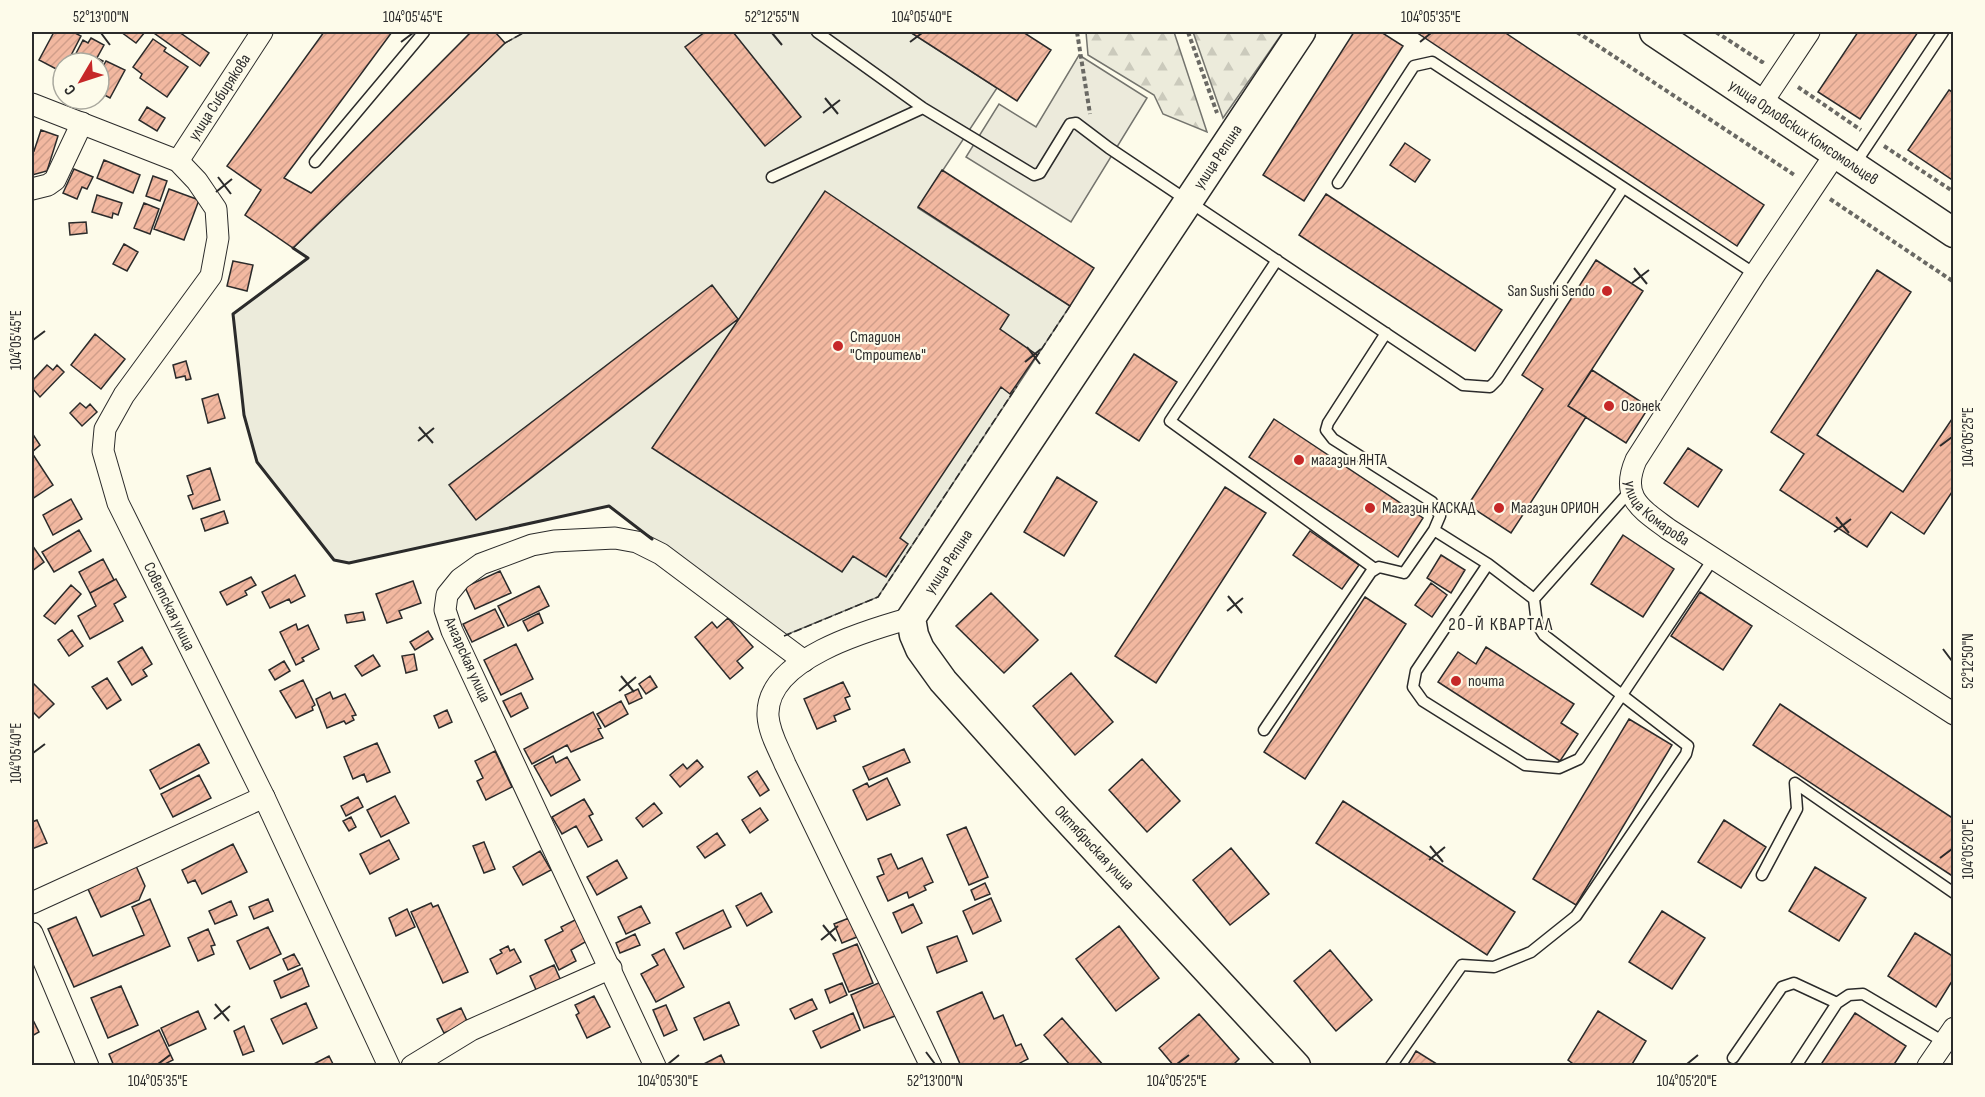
<svg xmlns="http://www.w3.org/2000/svg" width="1985" height="1097" font-family="'Sofia Sans Condensed',sans-serif">
<style>
.forest{fill:url(#forest-firs);stroke:#74746e;stroke-width:1.5}
.park{fill:#ecebdb;stroke:#74746e;stroke-width:1.5}
.parking{fill:#eceadb;stroke:#74746e;stroke-width:1.5}
.building{fill:url(#building-hatch);stroke:#2b2b2b;stroke-width:1.5}
.lines{fill:none;stroke-linecap:round;stroke-linejoin:round}
.lane-casing{stroke:#2b2b2b;stroke-width:13}
.street-casing{stroke:#2b2b2b;stroke-width:23}
.secondary-casing{stroke:#2b2b2b;stroke-width:31}
.path{stroke:#6a6964;stroke-width:4;stroke-dasharray:4.5 3;stroke-linecap:butt}
.lane{stroke:#fdfbea;stroke-width:10}
.street{stroke:#fdfbea;stroke-width:21}
.secondary{stroke:#fdfbea;stroke-width:28}
.fence{stroke:#2b2b2b;stroke-width:1.5;stroke-dasharray:8 3;stroke-linecap:butt}
.wall{stroke:#2b2b2b;stroke-width:3}
.ticks{fill:none;stroke:#2b2b2b;stroke-width:2}
.poi-dot{fill:#c62828;stroke:#fdfbea;stroke-width:2}
.labels{text-anchor:middle;dominant-baseline:central;stroke-width:4.5;stroke-linejoin:round;paint-order:stroke}
.street-label{font-size:16px;fill:#2b2b2b;stroke:#fdfbea}
.poi-label{font-size:16px;fill:#2b2b2b;stroke:#fdfbea;text-anchor:start}
.neighbourhood-label{font-size:18px;letter-spacing:1.5px;fill:#2b2b2b;stroke:#fdfbea}
.neatline{fill:none;stroke:#2b2b2b;stroke-width:2}
.ticks-label{font-size:15px;text-anchor:middle;fill:#2b2b2b}
</style>
<defs>
<pattern id="forest-firs" width="22" height="20" patternUnits="userSpaceOnUse" patternTransform="scale(1.5)"><rect width="22" height="20" fill="#ecebdb"/><path d="M5 1l3.5 6h-7zM16 11l3.5 6h-7z" fill="#cbcabc"/></pattern>
<pattern id="building-hatch" width="6" height="6" patternUnits="userSpaceOnUse" patternTransform="scale(1.5)"><rect width="6" height="6" fill="#f2b8a0"/><path d="M-1 1l2-2M0 6l6-6M5 7l2-2" fill="none" stroke="#d09e8a"/></pattern>
</defs>
<rect width="100%" height="100%" fill="#fdfbea"/>
<!-- forest -->
<path class="forest" d="M1086 32H1174L1207 132 1163 114 1154 95 1088 55Z
M1193 32H1283L1223 118Z"/>
<!-- park -->
<path class="park" d="M525 32H910L997 88 918 208 1070 306 878 597 781 637 609 506 349 563 334 560 257 462 244 415 233 314 308 258 293 248 505 43Z"/>
<!-- parking -->
<path class="parking" d="M1079 55 1147 98 1071 222 966 157 999 104 1036 127Z"/>
<!-- building -->
<path class="building" d="M54 32H73L81 36 67 63H63L62 72 39 60Z
M121 32H145L136 43Z
M156 32H179L209 53 200 66 154 33Z
M324 32H392L284 178 311 193 471 32H495L505 43 293 248 245 215 261 190 227 166Z
M705 32H733L801 117 765 146 685 47Z
M910 32H1023L1051 50 1017 101Z
M1354 32H1381L1403 46 1304 201 1263 175Z
M1416 32H1504L1764 205 1737 246Z
M1858 32H1918L1860 119 1818 92Z
M91 38 104 45 97 58 103 61 99 68V63H71L83 40 88 43Z
M153 39 166 48 164 51 188 67 167 97 140 78 142 74 133 67Z
M106 61 125 70 110 98 99 92V74Z
M1949 90 1954 93V181L1908 150Z
M147 107 165 118 157 131 139 120Z
M41 130 58 136 47 171 32 175V150L34 151Z
M1405 143 1430 160 1415 182 1390 165Z
M104 160 140 175 133 193 97 178Z
M74 169 93 177 87 189 82 187 77 199 63 193Z
M942 170 1094 268 1070 306 918 207Z
M153 176 167 181 160 201 146 196Z
M169 189 199 200 184 240 154 229Z
M825 191 1009 315 1000 329 1037 355 1010 394 1001 387 900 538 908 544 886 577 853 556 842 572 652 448Z
M1326 194 1502 310 1475 351 1299 235Z
M97 195 122 203 118 215 113 213 112 218 92 212Z
M144 203 159 209 150 234 134 228Z
M86 222 87 233 70 235 69 223Z
M124 244 138 252 127 271 113 264Z
M1596 260 1643 291 1568 406 1586 417 1511 533 1468 505 1543 389 1522 375Z
M233 261 253 265 247 291 227 286Z
M1877 270 1911 292 1817 435 1903 492 1954 416V489L1924 534 1891 512 1867 547 1780 490 1804 454 1771 432Z
M712 285 738 319 476 520 449 485Z
M95 334 125 359 101 389 71 365Z
M1134 354 1177 382 1139 441 1096 413Z
M186 361 191 379 186 380 185 376 176 378 173 365Z
M47 365 53 370 57 365 64 372 40 397 32 388V381Z
M1592 370 1649 407 1626 443 1568 406Z
M218 394 225 418 208 423 202 399Z
M80 403 86 408 90 404 97 412 82 426 70 413Z
M1274 419 1423 518 1398 557 1249 457Z
M32 433 40 445 32 452Z
M1688 448 1722 470 1698 507 1664 483Z
M34 456 53 485 32 499V457Z
M210 468 220 500 193 509 188 496 193 494 187 476Z
M1057 477 1097 502 1064 556 1024 532Z
M1225 487 1266 513 1156 683 1115 656Z
M71 499 82 519 53 535 43 515Z
M224 511 228 523 205 531 201 519Z
M79 530 91 551 54 572 42 552Z
M1310 531 1359 565 1342 589 1293 555Z
M1623 535 1674 569 1643 617 1591 584Z
M32 545 44 562 32 571Z
M1441 555 1465 570 1451 593 1427 578Z
M103 559 114 580 90 593 79 572Z
M500 571 511 593 475 609 465 587Z
M295 575 305 596 291 603 289 599 270 608 262 592Z
M251 577 256 585 245 591 247 595 227 605 220 592Z
M116 579 126 597 114 604 123 621 90 639 78 616 96 606 90 593Z
M413 581 421 603 399 611 402 618 387 623 376 594Z
M1431 583 1447 595 1432 617 1415 605Z
M71 585 81 594 55 624 44 616Z
M539 586 549 606 508 626 498 606Z
M1700 592 1752 626 1723 670 1671 636Z
M991 593 1038 640 1004 673 956 626Z
M1365 597 1406 624 1305 779 1264 752Z
M495 609 504 627 472 642 463 624Z
M363 612 365 620 347 623 345 615Z
M539 613 543 623 528 631 523 621Z
M728 618 753 647 737 661 743 668 730 679 695 637 712 622 717 628Z
M296 624 298 630 308 625 319 649 302 658 304 661 296 665 280 632Z
M72 630 83 646 69 656 58 640Z
M428 631 433 639 415 650 410 642Z
M516 644 533 679 501 695 484 660Z
M142 647 152 664 143 670 147 676 132 685 118 662Z
M1486 647 1574 704 1561 723 1578 734 1560 761 1438 682 1458 652 1476 664Z
M414 654 417 670 406 673 402 656Z
M373 655 380 666 362 676 355 666Z
M284 661 290 671 275 680 269 670Z
M1071 673 1113 722 1075 755 1033 706Z
M650 676 657 687 646 694 639 684Z
M107 678 121 700 107 709 92 687Z
M303 680 315 705 312 707 313 710 296 718 280 691Z
M32 682 54 704 39 718 32 711Z
M843 682 850 696 845 698 850 709 834 716 836 721 817 729 804 699Z
M638 689 642 698 629 704 625 695Z
M330 692 333 699 345 694 356 715 352 716 354 720 346 724 344 721 327 728 316 699Z
M521 693 528 708 511 717 503 701Z
M621 701 628 714 605 727 597 714Z
M1780 704 1954 819V877L1753 745Z
M447 710 452 722 439 728 434 716Z
M593 712 601 728 598 729 603 738 571 752 567 745 532 764 524 749Z
M1629 719 1672 745 1576 905 1533 879Z
M377 743 390 772 367 782 364 774 353 779 344 757Z
M199 744 209 763 160 789 150 770Z
M904 749 910 762 869 780 863 767Z
M495 751 512 787 486 800 477 781 483 778 475 761Z
M553 756 556 763 567 757 580 780 551 796 534 766Z
M1142 759 1180 801 1147 832 1109 790Z
M697 760 703 767 680 787 670 775 683 764 687 769Z
M757 771 769 790 760 796 748 777Z
M199 775 211 798 173 817 161 794Z
M887 778 900 805 867 820 853 790 867 783 869 787Z
M395 796 409 823 381 837 367 810Z
M358 797 363 807 346 816 341 806Z
M584 799 593 814 589 816 602 840 588 847 576 826 562 834 552 817Z
M1343 801 1515 912 1487 955 1316 843Z
M654 803 662 813 643 827 636 818Z
M760 808 768 820 750 833 742 820Z
M351 817 356 827 349 831 343 821Z
M37 820 47 843 32 849V822Z
M1724 820 1766 847 1741 888 1698 862Z
M966 827 988 877 969 885 947 835Z
M717 833 725 845 705 858 697 847Z
M389 840 399 859 370 874 360 854Z
M484 842 495 869 484 873 473 846Z
M233 844 247 872 202 894 195 880 188 883 182 870Z
M1231 848 1269 894 1230 925 1193 880Z
M540 851 551 870 523 885 513 867Z
M891 854 898 869 922 858 933 882 924 886 926 890 909 898 907 892 888 901 877 877 884 874 878 859Z
M617 860 627 878 597 895 587 877Z
M136 866 145 886 139 900 101 917 88 889Z
M1815 867 1866 898 1839 941 1789 911Z
M985 883 990 894 975 900 971 890Z
M761 893 772 912 747 926 736 906Z
M991 898 1001 921 973 934 963 911Z
M150 899 170 946 74 987 48 929 76 917 93 956 144 935 132 907Z
M268 899 273 911 254 919 249 907Z
M231 901 237 915 215 924 209 911Z
M431 903 433 907 438 905 468 972 443 983 411 912Z
M913 904 922 923 902 933 893 913Z
M641 906 650 923 626 934 618 917Z
M407 909 415 927 396 936 389 918Z
M723 910 731 927 684 949 676 933Z
M1662 911 1705 938 1672 989 1629 962Z
M849 918 857 937 842 943 834 924Z
M577 919 587 941 571 950 576 961 559 970 545 940 563 931 561 927Z
M1119 926 1159 978 1116 1011 1076 959Z
M268 927 281 954 250 969 237 941Z
M208 929 215 945 211 946 214 954 198 961 188 938Z
M1915 933 1954 957V978L1936 1007 1888 976Z
M635 934 640 945 620 953 616 943Z
M957 936 967 961 937 973 927 947Z
M857 944 873 983 849 992 833 954Z
M508 946 510 951 514 949 521 962 497 974 490 959 502 953 500 950Z
M664 949 684 987 656 1002 641 974 658 965 652 955Z
M1330 950 1372 1000 1336 1031 1294 981Z
M294 954 300 965 288 970 283 959Z
M554 965 561 981 537 992 530 976Z
M302 968 309 986 281 998 274 981Z
M881 982 895 1016 864 1028 851 995Z
M842 983 847 995 830 1003 825 990Z
M121 986 138 1025 108 1038 91 998Z
M982 992 994 1019 1003 1015 1016 1046 1021 1044 1028 1059 1014 1066H961L937 1012Z
M594 996 610 1027 587 1038 576 1015 579 1013 575 1005Z
M812 999 817 1009 795 1019 790 1009Z
M729 1002 739 1025 704 1040 694 1018Z
M306 1003 317 1028 283 1044 271 1019Z
M666 1005 677 1030 664 1036 653 1010Z
M461 1008 468 1023 444 1033 437 1019Z
M198 1011 206 1029 169 1046 161 1028Z
M1598 1011 1646 1041 1631 1066H1576L1568 1060Z
M853 1013 860 1030 821 1048 813 1031Z
M1855 1013 1906 1046 1893 1066H1820Z
M1199 1014 1239 1059 1232 1066H1174L1159 1048Z
M32 1018 39 1032 32 1036Z
M1062 1018 1104 1066H1071L1044 1035Z
M244 1026 254 1051 243 1055 234 1031Z
M159 1030 173 1060 161 1066H114L109 1054Z
M1416 1051 1440 1066H1407Z
M721 1055 726 1066H700Z
M329 1056 334 1066H310Z"/>
<g class="lines">
<defs>
<path id="lane" d="M817 32 923 108 1034 175 1040 173 1070 124 1076 123 1109 148 1463 385 1490 387 1497 380 1623 188
M315 162 424 32
M1855 164 1943 32
M772 177 923 108
M1338 183 1414 66 1432 62 1755 274
M1277 260 1170 421 1375 569
M1386 333 1328 423 1326 430 1333 439 1432 502 1440 516 1434 530
M1488 564 1416 671 1413 687 1423 701 1525 765 1559 768 1579 759 1713 559
M1534 599 1630 491
M1264 730 1371 572 1379 567 1404 573 1434 530 1488 564 1534 599 1537 624 1544 635 1688 746 1686 754 1576 916 1531 952 1494 967 1462 965 1391 1066
M1762 875 1797 809 1795 783 1954 893
M1733 1058 1782 987 1794 983 1837 1003 1849 995 1863 994 1944 1042
M1796 1066 1837 1003"/>
<g id="street">
<path id="s1" d="M32 104 178 161 197 181 216 209 218 238 211 276 124 395 105 429 103 451 118 503 264 797 389 1066"/>
<path d="M1761 104 1809 32"/>
<path id="s2" d="M1836 153 1755 274 1636 460C1620 497 1640 508 1668 529L1954 714"/>
<path id="s3" d="M178 161 262 32"/>
<path d="M32 189 48 185 55 180 82 123"/>
<path d="M911 618C868 630 765 659 768 716 769 733 779 749 785 764L931 1066"/>
<path d="M32 903 264 797"/>
<path d="M32 933 88 1066"/>
<path d="M412 1066 471 1030 611 968"/>
<path d="M655 1066 452 631 445 610 447 595 460 579 481 564 532 545 554 541 615 538 637 542 661 554 804 661"/>
<path d="M1928 1066 1954 1028"/>
</g>
<g id="secondary">
<path id="s4" d="M1654 32 1954 233"/>
<path id="s5" d="M1296 1066 1056 807 943 681 920 649 914 635 911 618 1301 32"/>
</g>
</defs>
<!-- lane casing -->
<use href="#lane" class="lane-casing"/>
<!-- street casing -->
<use href="#street" class="street-casing"/>
<!-- secondary casing -->
<use href="#secondary" class="secondary-casing"/>
<!-- path -->
<path class="path" d="M1077 32 1090 114
M1188 32 1217 113
M1577 32 1796 176
M1716 32 1762 62 1763 60
M1798 87 1861 130
M1884 146 1954 192
M1830 199 1954 282"/>
<!-- lane -->
<use href="#lane" class="lane"/>
<!-- street -->
<use href="#street" class="street"/>
<!-- secondary -->
<use href="#secondary" class="secondary"/>
<!-- fence -->
<path class="fence" d="M505 43 525 32
M1035 359 1070 306
M784 636 878 597 1017 386"/>
<!-- wall -->
<path class="wall" d="M293 248 308 258 233 314 244 415 257 462 334 560 349 563 609 506 652 539"/>
</g>
<!-- ticks -->
<path class="ticks" d="M101 33 110 45M772 33 782 45M401 42 413 33M910 42 922 33M1420 42 1431 33M825 98 838 114M823 113 840 100M218 177 231 194M216 192 232 179M1634 268 1647 284M1632 283 1649 270M33 340 45 331M1027 347 1040 364M1025 362 1041 349M419 427 433 443M418 441 434 428M1940 446 1952 437M1836 517 1849 533M1834 532 1851 519M1228 596 1242 613M1227 611 1243 598M1943 649 1952 661M621 676 634 692M619 691 636 677M33 753 45 744M1430 846 1443 862M1940 858 1952 849M1429 860 1445 847M823 925 836 941M821 940 838 926M215 1004 229 1021M214 1019 230 1006M926 1052 935 1064M158 1064 170 1055M668 1064 679 1055M1177 1064 1189 1055M1687 1064 1698 1055"/>
<!-- markers -->
<g class="poi-dot">
<circle cx="1607" cy="291" r="6"/>
<circle cx="838" cy="346" r="6"/>
<circle cx="1609" cy="406" r="6"/>
<circle cx="1299" cy="460" r="6"/>
<circle cx="1370" cy="508" r="6"/>
<circle cx="1499" cy="508" r="6"/>
<circle cx="1456" cy="681" r="6"/>
</g>
<g class="labels">
<!-- street labels -->
<g class="street-label">
<text stroke="none"><textPath href="#s3" startOffset="76">улица Сибирякова</textPath></text>
<text stroke="none"><textPath href="#s4" startOffset="180">улица Орловских Комсомольцев</textPath></text>
<text stroke="none"><textPath href="#s5" startOffset="1148">улица Репина</textPath></text>
<text stroke="none"><textPath href="#s2" startOffset="432">улица Комарова</textPath></text>
<text stroke="none"><textPath href="#s5" startOffset="662">улица Репина</textPath></text>
<text stroke="none"><textPath href="#s1" startOffset="664">Советская улица</textPath></text>
<text transform="translate(467 660) rotate(66)">Ангарская улица</text>
<text transform="translate(1094 848) rotate(47)">Октябрьская улица</text>
</g>
<!-- poi labels -->
<g class="poi-label">
<text x="1595" y="291" text-anchor="end">San Sushi Sendo</text>
<text x="850" y="337">Стадион<tspan x="850" dy="18">"Строитель"</tspan></text>
<text x="1621" y="406">Огонек</text>
<text x="1311" y="460">магазин ЯНТА</text>
<text x="1382" y="508">Магазин КАСКАД</text>
<text x="1511" y="508">Магазин ОРИОН</text>
<text x="1468" y="681">почта</text>
</g>
<!-- neighbourhood labels -->
<g class="neighbourhood-label">
<text x="1501" y="624">20-Й КВАРТАЛ</text>
</g>
</g>
<!-- border -->
<rect width="1985" height="1097" fill="none" stroke="#fdfbea" stroke-width="66"/>
<!-- north arrow -->
<g transform="translate(81 81) rotate(231)"><circle r="28" fill="#fdfbea" stroke="#a9a89e" stroke-width="1.5"/>
<path d="M0-4.5L10 22L0 15L-10 22Z" fill="#c62828"/>
<text y="-9" font-size="16" font-weight="bold" text-anchor="middle" fill="#2b2b2b">С</text>
</g>
<rect x="33" y="33" width="1919" height="1031" class="neatline"/>
<g class="ticks-label">
<text x="101" y="22">52°13'00"N</text>
<text x="413" y="22">104°05'45"E</text>
<text x="772" y="22">52°12'55"N</text>
<text x="922" y="22">104°05'40"E</text>
<text x="1431" y="22">104°05'35"E</text>
<text transform="translate(16 340) rotate(-90)" y="5">104°05'45"E</text>
<text transform="translate(1968 437) rotate(-90)" y="5">104°05'25"E</text>
<text transform="translate(1968 661) rotate(-90)" y="5">52°12'50"N</text>
<text transform="translate(16 753) rotate(-90)" y="5">104°05'40"E</text>
<text transform="translate(1968 849) rotate(-90)" y="5">104°05'20"E</text>
<text x="158" y="1086">104°05'35"E</text>
<text x="668" y="1086">104°05'30"E</text>
<text x="935" y="1086">52°13'00"N</text>
<text x="1177" y="1086">104°05'25"E</text>
<text x="1687" y="1086">104°05'20"E</text>
</g>
</svg>
